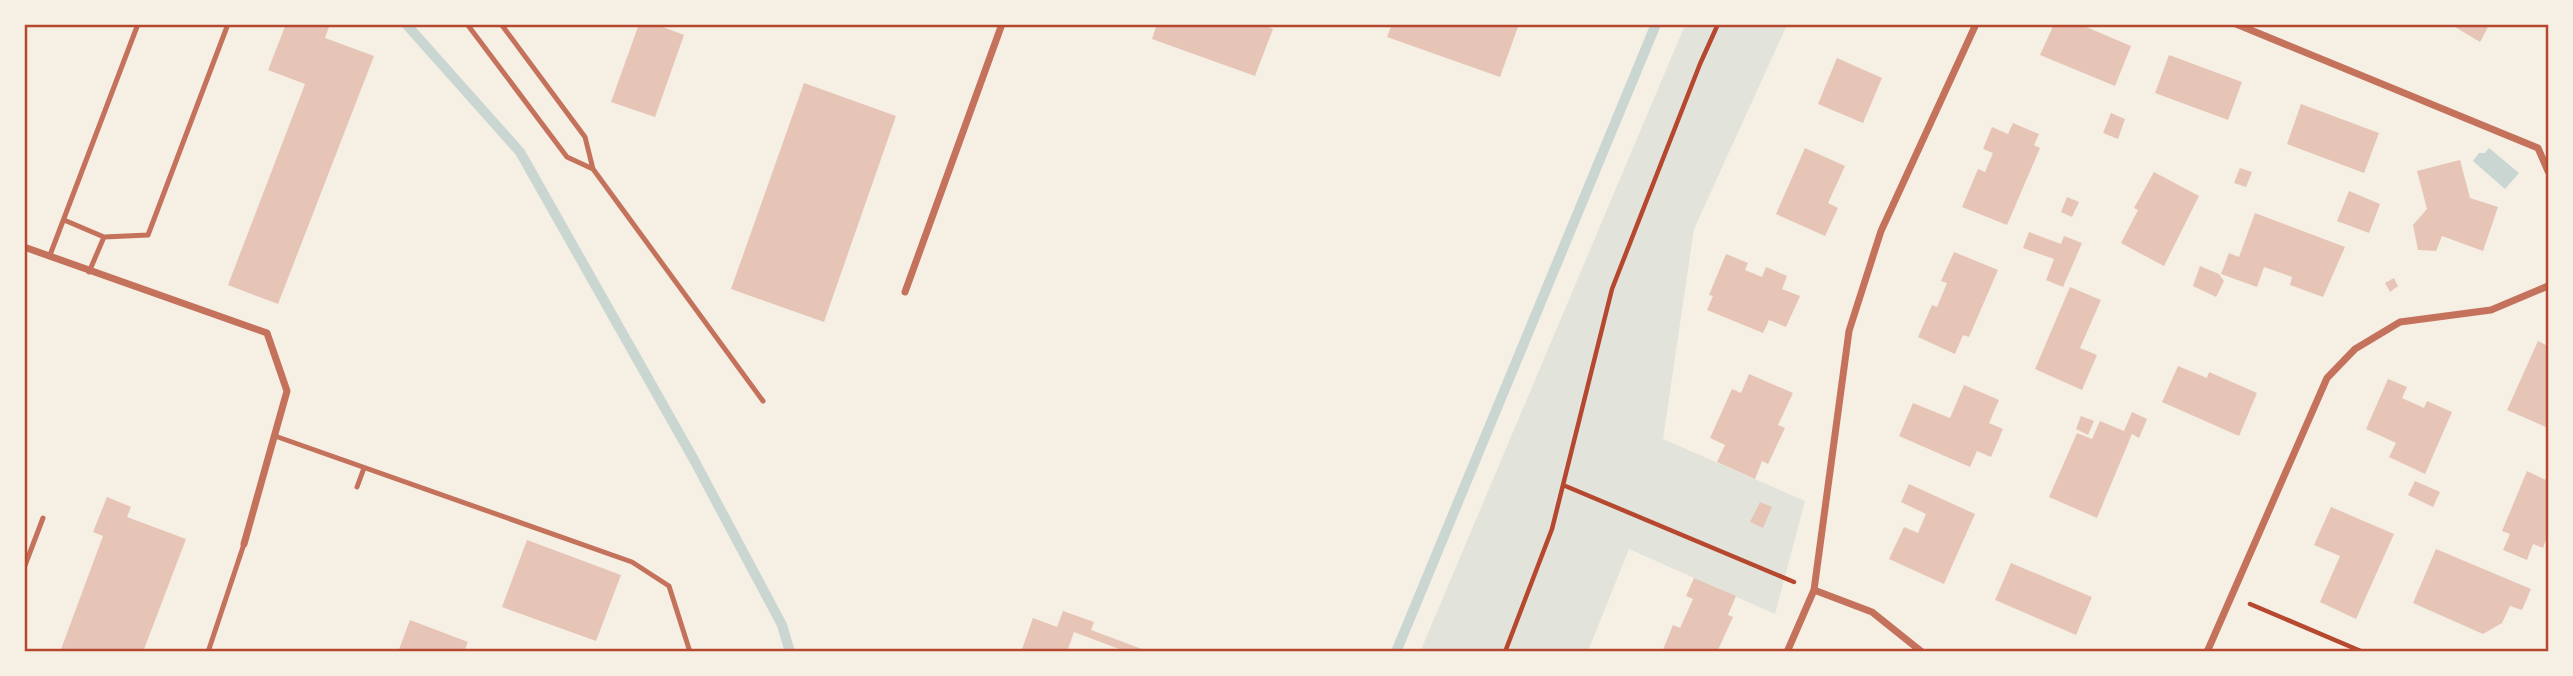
<svg xmlns="http://www.w3.org/2000/svg" width="2573" height="676" font-family="Cabin,sans-serif">
<style>
.green{fill:#e2e4dc}
.water{fill:#c9d6d2}
.lines{fill:none;stroke-linecap:round;stroke-linejoin:round}
.stream{stroke:#c9d6d2;stroke-width:10}
.building{fill:#e6c5b7}
.path{stroke:#b5482f;stroke-width:4.5}
.service{stroke:#c5725c;stroke-width:5}
.minor{stroke:#c5725c;stroke-width:7}
.neatline{fill:none;stroke:#b5482f;stroke-width:2.5}
</style>
<rect width="100%" height="100%" fill="#f6efe4"/>
<!-- green -->
<path class="green" d="M1685 25H1787L1694 229 1663 439 1805 501 1775 614 1629 549 1588 651 1420 652Z"/>
<!-- water -->
<path class="water" d="M2489 148 2519 173 2505 189 2473 161 2479 153H2485Z"/>
<g class="lines">
<!-- stream -->
<path class="stream" d="M406 24 520 152 693 458 782 625 790 652
M1396 652 1656 24"/>
</g>
<!-- building -->
<path class="building" d="M286 24H322L329 27 325 38 374 56 278 304 228 285 305 84 268 70Z
M639 24H655L684 35 655 117 611 102Z
M1157 24H1262L1273 29 1255 76 1152 39Z
M1392 24H1519L1500 77 1387 37Z
M2054 24H2079L2131 46 2115 86 2040 55Z
M2450 24H2484L2488 27 2480 42Z
M2169 55 2242 82 2228 120 2155 93Z
M1837 58 1882 78 1863 123 1818 104Z
M804 83 896 116 824 322 731 289Z
M2301 104 2379 133 2364 173 2287 144Z
M2111 113 2125 119 2118 139 2103 133Z
M2013 123 2039 134 2034 145 2040 148 2007 225 1962 207 1978 169 1985 172 1993 153 1983 149 1992 127 2008 134Z
M1805 148 1845 166 1828 203 1838 208 1825 236 1776 214Z
M2460 160 2470 198 2498 207 2483 251 2442 236 2436 251 2418 250 2413 225 2427 209 2417 171Z
M2240 168 2252 172 2246 187 2234 183Z
M2154 172 2199 196 2164 266 2121 243 2138 210 2134 208Z
M2349 191 2380 204 2369 233 2337 221Z
M2067 197 2079 202 2072 217 2061 212Z
M2255 213 2345 247 2323 297 2290 285 2292 277 2264 267 2257 287 2221 274 2229 253 2239 257Z
M2029 232 2061 244 2064 236 2082 243 2063 287 2046 280 2054 259 2023 248Z
M1954 252 1998 270 1969 337 1963 335 1955 354 1918 337 1932 305 1937 307 1947 283 1941 281Z
M1726 254 1748 263 1745 270 1762 277 1766 267 1787 276 1782 289 1800 296 1786 327 1769 320 1763 333 1707 310 1713 296 1709 295Z
M2200 266 2219 274 2224 281 2216 297 2193 286Z
M2394 278 2398 286 2390 292 2385 283Z
M2070 287 2101 300 2080 348 2097 355 2082 390 2035 369Z
M2538 341 2548 346V428L2507 410Z
M2178 366 2207 378 2209 372 2257 393 2239 436 2162 402Z
M1749 374 1793 393 1778 425 1785 428 1768 464 1762 461 1755 479 1717 462 1725 445 1710 438 1732 389 1741 393Z
M2388 379 2407 387 2402 398 2424 408 2427 401 2452 412 2425 474 2389 457 2396 443 2366 429Z
M1964 385 1999 400 1989 423 2003 429 1991 457 1977 451 1970 467 1899 436 1913 403 1950 418Z
M2132 412 2147 419 2139 438 2132 434 2097 518 2049 497 2077 433 2092 439 2100 421 2124 431Z
M2081 416 2094 421 2088 435 2076 429Z
M2527 471 2548 481V534L2543 548 2533 544 2527 560 2503 550 2510 534 2502 531Z
M2415 481 2440 492 2433 507 2408 495Z
M1909 484 1975 514 1944 584 1889 559 1904 527 1918 533 1926 514 1901 502Z
M107 497 131 507 127 517 186 539 143 652H60L103 536 93 532Z
M1760 502 1772 507 1763 528 1750 522Z
M2331 507 2394 534 2356 619 2320 602 2340 556 2314 545Z
M527 540 621 575 596 641 502 607Z
M2436 549 2531 589 2522 610 2510 606 2502 623 2483 634 2413 603Z
M2011 563 2092 597 2076 635 1995 600Z
M1694 578 1736 596 1728 615 1733 617 1718 650 1662 652 1673 625 1680 628 1693 599 1686 596Z
M1063 611 1094 622 1091 630 1142 649 1141 652H1127L1074 632 1067 652H1021L1033 618 1057 627Z
M410 620 468 642 464 652H398Z"/>
<g class="lines">
<!-- path -->
<path class="path" d="M1563 485 1794 582
M2250 604 2363 652
M1505 652 1552 529 1612 289 1700 64 1718 24"/>
<!-- service -->
<path class="service" d="M467 24 567 157 593 169
M501 24 585 137 593 169 763 401
M64 220 104 237
M50 255 138 24
M89 272 104 237 148 235 228 24
M275 436 632 562 669 586 690 652
M357 487 364 468
M24 568 43 518
M208 652 244 544"/>
<!-- minor -->
<path class="minor" d="M2236 24 2538 148 2548 171
M24 247 267 333 287 391 244 544
M905 292 1002 24
M1814 590 1872 612 1922 652
M1787 652 1814 590 1849 331 1881 231 1976 24
M2207 652 2327 378 2355 349 2400 322 2491 310 2548 286"/>
</g>
<!-- border -->
<rect width="2573" height="676" fill="none" stroke="#f6efe4" stroke-width="52"/>
<rect x="26" y="26" width="2521" height="624" class="neatline"/>
</svg>
